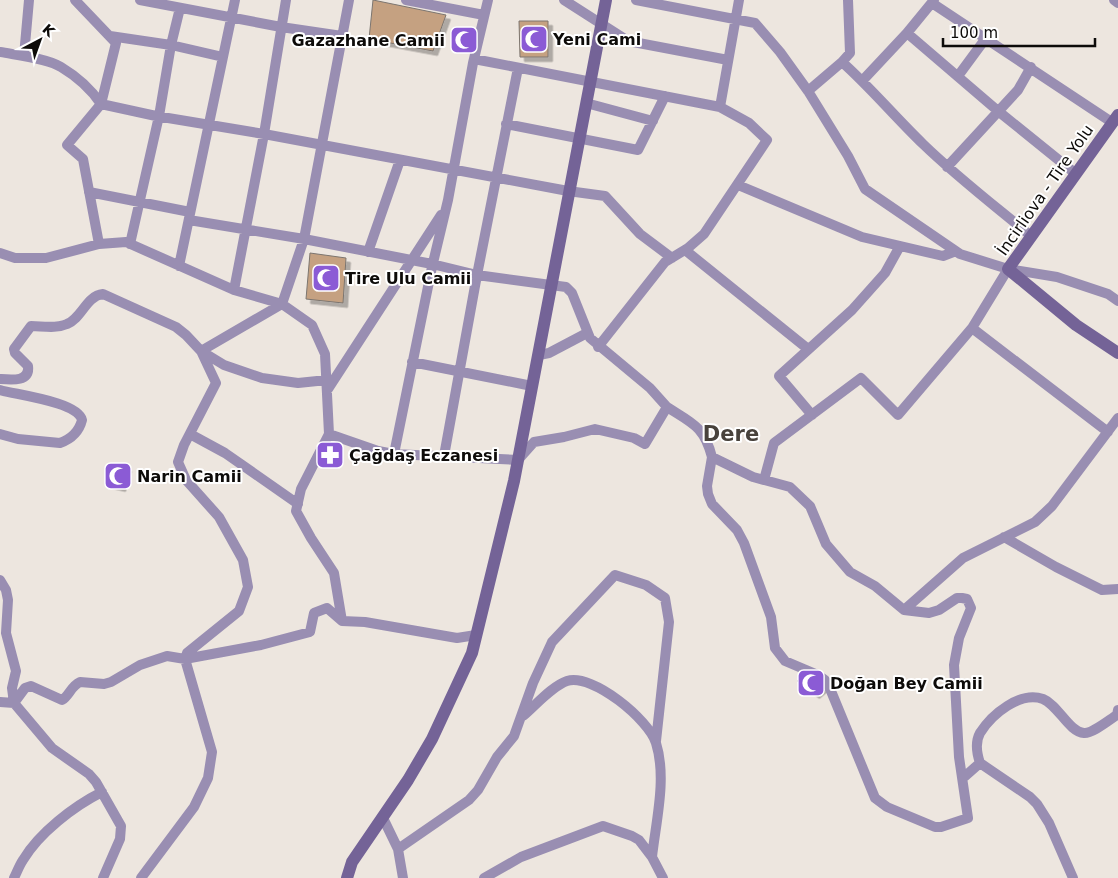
<svg xmlns="http://www.w3.org/2000/svg" width="1118" height="878" font-family="'DejaVu Sans',sans-serif">
<style>
.building{fill:#c5a181;stroke:#7c756f;filter:url(#shadow)}
.lines{fill:none;stroke-linecap:round;stroke-linejoin:round}
.street{stroke:#998eb2;stroke-width:10}
.secondary{stroke:#746397;stroke-width:12}
.labels{text-anchor:middle;dominant-baseline:central;stroke-width:4;stroke-linejoin:round;paint-order:stroke}
.poi-label{font-size:16px;font-weight:bold;fill:#0d0b09;stroke:#fff;text-anchor:start}
.street-label{font-size:16px;fill:#0d0b09;stroke:#fff}
.district-label{font-size:21px;font-weight:bold;fill:#48423c;stroke:#fff}
</style>
<defs>
<filter id="shadow"><feDropShadow dx="4.5" dy="4.5" stdDeviation="0" flood-color="#0004"/></filter>
</defs>
<rect width="100%" height="100%" fill="#ede6df"/>
<!-- building -->
<path class="building" d="M373 0 446 15 433 51 369 39Z
M519 21H548V57H520Z
M460 30 472 36 467 49 454 42Z
M310 253 346 258 343 303 306 299Z
M114 464 127 467 121 487 108 484Z
M802 676 815 681 822 688 815 694 797 681Z"/>
<g class="lines">
<!-- street -->
<path class="street" d="M75 0 116 43 101 104 67 145 83 159 99 244
M140 0 281 27 342 36
M406 0 484 15
M564 0 628 41 728 60
M636 0 755 23 780 52 808 91 848 156 865 189 960 254 1008 269 1057 277 1108 294 1118 301
M1114 0 1118 3
M932 3 1113 123
M907 33 998 111 1076 174
M110 36 171 45 223 57
M0 52C16 55 47 58 61 67 76 76 91 89 101 104L156 116 264 134 568 191 605 196 640 234 672 258
M24 56 29 0
M474 59 720 107 749 123 767 140 704 234 688 248 665 262 598 347
M842 62C871 88 895 117 923 144 957 177 995 206 1031 236
M958 76 986 38
M863 80 907 33 934 0
M808 91 842 62 850 53 848 0
M586 103 653 121
M720 107 739 0
M506 124 638 150 665 96
M947 167 1018 90 1031 67
M738 185 862 237 943 256 956 251
M89 192 190 212
M189 220 304 239 432 264 477 275 566 287 572 293 590 338 650 388 667 407
M130 244 159 116 171 45 180 8
M685 250 808 349
M368 252 400 160
M0 253 15 258H46L99 244 126 242 234 290 282 304 312 325 325 354 329 434 301 489 296 511 311 538 334 573 342 621
M179 266 235 0
M234 290 264 134 286 0
M972 328 1108 432
M539 355 549 353 587 333
M412 362 532 386
M0 379C12 380 30 382 28 366L15 353 14 349 31 326C42 326 56 329 67 324 82 318 86 296 103 294L176 327 186 335 201 351 224 365 262 378 298 383 327 380
M328 389 441 215
M0 390C18 395 78 402 82 420 79 432 71 439 60 443L18 439 0 434
M812 415 779 376 852 310 885 273 900 246
M190 434 225 453 298 504
M329 434 378 451 394 454 518 460 534 442 564 437 595 429 634 438 645 444 667 407C692 423 704 426 712 457L753 477 790 487 810 506 826 544 850 572 875 586 904 610 929 613 939 610 957 598H962L967 599 971 608 959 638 954 665 959 757 968 818 941 827H935L887 807 875 798 831 691 825 680 818 675 785 661 775 648 771 617 744 543 737 530 712 504 708 494 707 486 712 457
M394 454 432 267 448 200 473 63 488 0
M444 456 477 275 518 68
M764 480 774 443 861 378 898 415 972 328 1008 269
M1004 537 1056 567 1102 590 1118 589
M0 580 6 590 8 600 6 633 16 671 12 688 14 703 52 748 89 774 96 782 121 826 120 839 103 878
M904 610 963 558 1035 522 1052 506 1118 418
M0 702 14 703 25 688 31 686 62 700C69 696 71 686 80 682L104 684 111 682 140 665 167 656 185 659 261 645 310 632 314 613 327 608 342 621 365 622 457 638 476 635
M523 716C535 706 552 686 567 681 593 673 649 720 656 743 667 778 656 821 652 857
M980 763C977 754 975 742 980 733 992 714 1020 691 1043 699 1058 705 1069 732 1084 733 1092 734 1109 720 1117 715L1118 710
M963 778 980 763 1030 797 1037 804 1049 823 1073 878
M383 818 398 849 403 878
M398 849 469 800 478 790 497 757 514 736 533 683 552 642 615 575 646 585 665 598 669 622 656 741
M14 878C17 872 19 866 23 860 39 833 74 806 102 792
M141 878 194 807 208 778 212 752 185 659 187 653 239 611 248 587 243 560 219 517 186 480 178 462 184 445 216 383 201 351 282 304 304 239 349 0
M484 878 521 857 603 826 632 836 639 840 652 857 663 878"/>
<!-- secondary -->
<path class="secondary" d="M1118 115 1008 269 1076 325 1118 353
M347 878 352 862 408 780 432 739 472 653 514 481 606 0"/>
</g>
<!-- icons -->
<defs>
<symbol id="mosque-square" viewBox="-11 -11 22 22"><rect x="-9" y="-9" width="18" height="18" rx="4" fill="#8b5bd5" stroke="#fff"/><path d="M3.5-4.9A6 6 0 1 0 3.5 4.9A5 5 0 1 1 3.5-4.9Z" fill="#fff"/></symbol>
<symbol id="pharmacy-square" viewBox="-11 -11 22 22"><rect x="-9" y="-9" width="18" height="18" rx="4" fill="#8b5bd5" stroke="#fff"/><path d="M-2-6h4v4h4v4h-4v4h-4v-4h-4v-4h4Z" fill="#fff"/></symbol>
</defs>
<g fill-rule="evenodd">
<use href="#mosque-square" x="518" y="23" width="32" height="32"/>
<use href="#mosque-square" x="448" y="24" width="32" height="32"/>
<use href="#mosque-square" x="310" y="262" width="32" height="32"/>
<use href="#pharmacy-square" x="314" y="439" width="32" height="32"/>
<use href="#mosque-square" x="102" y="460" width="32" height="32"/>
<use href="#mosque-square" x="795" y="667" width="32" height="32"/>
</g>
<g class="labels">
<!-- poi labels -->
<g class="poi-label">
<text x="553" y="39">Yeni Cami</text>
<text x="445" y="40" text-anchor="end">Gazazhane Camii</text>
<text x="345" y="278">Tire Ulu Camii</text>
<text x="349" y="455">Çağdaş Eczanesi</text>
<text x="137" y="476">Narin Camii</text>
<text x="830" y="683">Doğan Bey Camii</text>
</g>
<!-- street labels -->
<g class="street-label">
<text transform="translate(1045 190) rotate(-55)">İncirliova - Tire Yolu</text>
</g>
<!-- district labels -->
<g class="district-label">
<text x="731" y="434">Dere</text>
</g>
</g>
<!-- north arrow -->
<g transform="translate(40 40) rotate(41)" stroke="#ffffff" stroke-width="4" paint-order="stroke">
<path d="M0-4L9 19L0 12L-9 19Z" fill="#0d0b09"/>
<text y="-8" font-size="14" font-weight="bold" text-anchor="middle" fill="#0d0b09">K</text>
</g>
<!-- scale -->
<path d="M943 38v8h152v-8" fill="none" stroke="#0d0b09" stroke-width="2.5"/>
<text x="950" y="38" font-size="15" fill="#0d0b09" stroke="#ffffff" stroke-width="4" paint-order="stroke">100 m</text>
</svg>
